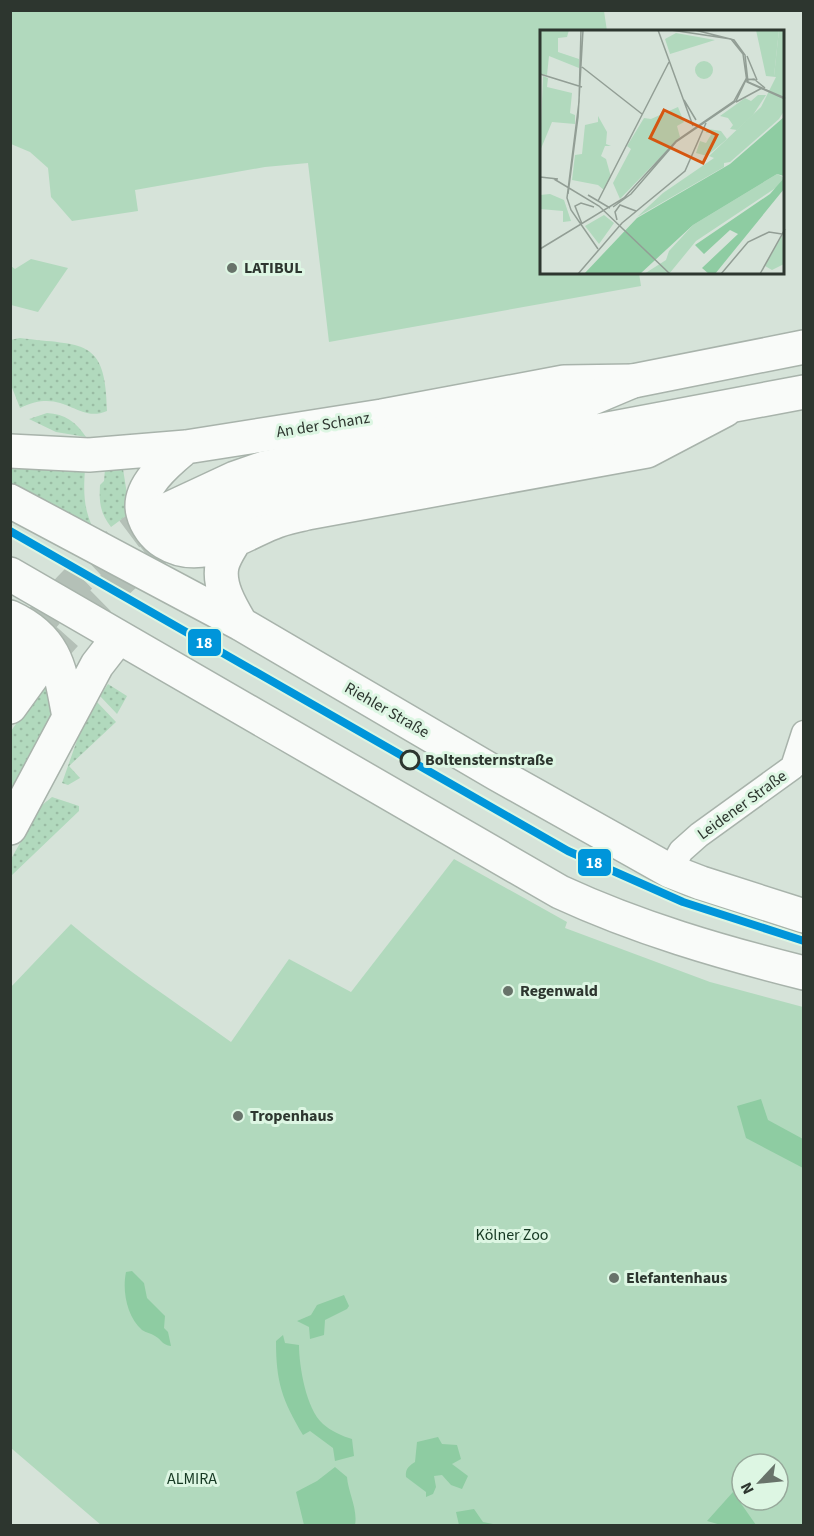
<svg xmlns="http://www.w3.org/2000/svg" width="814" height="1536" font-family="'Source Sans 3',sans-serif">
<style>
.grass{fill:url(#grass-dots)}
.green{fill:#b1d9bd;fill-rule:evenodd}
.water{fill:#8ecca2}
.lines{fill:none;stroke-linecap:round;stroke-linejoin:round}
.primary-tunnel{stroke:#b4c0b7;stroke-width:33;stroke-dasharray:33 16;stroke-linecap:butt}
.minor-casing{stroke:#a8b3ab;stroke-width:27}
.secondary-casing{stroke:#a8b3ab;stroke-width:36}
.primary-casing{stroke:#a8b3ab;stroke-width:36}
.minor{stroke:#f9fbf9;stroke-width:24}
.secondary{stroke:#f9fbf9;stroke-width:33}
.primary{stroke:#f9fbf9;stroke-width:33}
.tram-1-casing{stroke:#ddf6e3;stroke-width:12}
.tram-1{stroke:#0095da;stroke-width:8}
.poi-dot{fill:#68736a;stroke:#ddf6e3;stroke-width:2}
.stop-dot{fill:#ddf6e3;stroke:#2d362f;stroke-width:3}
.labels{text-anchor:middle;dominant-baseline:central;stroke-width:6;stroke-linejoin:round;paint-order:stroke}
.poi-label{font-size:16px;font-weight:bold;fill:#2d362f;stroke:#ddf6e3;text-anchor:start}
.street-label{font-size:16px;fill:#2d362f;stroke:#ddf6e3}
.stop-label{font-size:16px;font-weight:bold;fill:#2d362f;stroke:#ddf6e3;text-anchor:start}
.park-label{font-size:16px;fill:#153822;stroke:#ddf6e3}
.inset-road{fill:none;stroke:#929e95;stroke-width:1.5}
.view{fill:#d55610;fill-opacity:0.15;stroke:#d55610;stroke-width:3}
.inset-edge{fill:none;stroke:#2d362f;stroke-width:3}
.line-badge{stroke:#ddf6e3;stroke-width:2}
.badge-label{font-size:16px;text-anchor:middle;font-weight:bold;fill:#fff}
</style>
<defs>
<pattern id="grass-dots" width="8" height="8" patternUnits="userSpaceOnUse" patternTransform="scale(1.5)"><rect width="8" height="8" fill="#b1d9bd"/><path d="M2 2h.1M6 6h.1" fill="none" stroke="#99bba3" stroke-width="1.8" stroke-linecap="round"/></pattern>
</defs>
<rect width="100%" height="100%" fill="#d6e3d9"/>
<!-- grass -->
<path class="grass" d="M20 338C83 346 106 337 107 411 76 424 65 386 20 408L11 385 10 340Z
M47 413C65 414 76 422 86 437L56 432 29 419Z
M10 462 85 469C83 497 84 513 98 538L11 493Z
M105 469H123L130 513 111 527C100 513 99 502 100 485L104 481Z
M50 675 53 715 11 810V731Z
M108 684 127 696 117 714 100 696Z
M97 702 116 722 69 766 80 778 68 785 62 783 81 729Z
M52 797 79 806V811L11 876V859L41 806Z"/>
<!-- green -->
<path class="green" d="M10 11H604L607 31 541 32V273H639L641 286 329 342 308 163 265 167 135 190 138 211 72 221 51 197 48 168 30 152 11 144Z
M31 259 68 268 38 312 11 305V266L15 269Z
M454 859 567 922 565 928 710 982 803 1007V1525H101L11 1448 10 988 71 924C121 967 177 1003 231 1042L289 959 351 992ZM742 1464H778V1500H742Z"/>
<!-- water -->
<path class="water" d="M761 1099 768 1120 803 1139V1168L746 1138 737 1106Z
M132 1271 144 1283 147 1298 165 1316 164 1328 168 1332 171 1346C162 1345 162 1340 155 1336 151 1333 146 1333 142 1330 127 1317 122 1291 126 1272Z
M344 1295 349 1306 347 1309 325 1320 324 1335 310 1339 309 1327 297 1321 311 1315 317 1305Z
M283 1335 285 1343 299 1345C299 1366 306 1409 323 1424 331 1431 342 1436 352 1439L354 1456 335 1461 333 1448 310 1431 303 1435C282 1400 276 1382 276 1341Z
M438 1437 442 1444 457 1445 461 1459 452 1464 468 1476 462 1489 451 1485 442 1475 434 1476 436 1487 433 1494 426 1497V1492L406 1477C405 1469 409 1466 415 1462L417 1442Z
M335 1467 347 1477C348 1492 358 1509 355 1525H304L296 1492 317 1481Z
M733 1492 756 1525H721L707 1521Z
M474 1509 483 1522 498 1525H459L456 1512Z"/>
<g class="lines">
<!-- primary-tunnel -->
<path class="primary-tunnel" d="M26 638C65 590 108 544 162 512
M44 660C84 612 126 570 177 535"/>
<defs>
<path id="minor" d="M670 871 681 851 699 835 793 767 804 733"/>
<path id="secondary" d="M186 447C169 461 136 487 143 513 146 525 154 536 164 542 201 565 237 537 272 523 283 518 296 516 307 513L647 451 725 410
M10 451 89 455 186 447 382 416 564 382 633 381
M10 501 241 624 497 774 670 871 701 883 804 916
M235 540C231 547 224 557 222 566 218 586 231 607 241 624
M10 574 560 892C638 928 720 952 804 973
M10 617C58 639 60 670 69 717
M10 828 97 665 118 638"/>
<path id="primary" d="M162 512 235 478 264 468 569 408 633 381 804 347
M177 535 244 503 326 482 804 392
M10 660 26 638
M10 707 44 660"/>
</defs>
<!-- minor casing -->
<use href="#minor" class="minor-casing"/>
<!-- secondary casing -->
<use href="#secondary" class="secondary-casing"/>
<!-- primary casing -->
<use href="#primary" class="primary-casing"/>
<!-- minor -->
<use href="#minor" class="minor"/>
<!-- secondary -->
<use href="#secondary" class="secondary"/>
<!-- primary -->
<use href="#primary" class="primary"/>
<defs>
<path id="tram-1" d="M10 531 568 851 683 902 804 941"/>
</defs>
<!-- tram-1 casing -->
<use href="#tram-1" class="tram-1-casing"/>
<!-- tram-1 -->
<use href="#tram-1" class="tram-1"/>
</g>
<!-- markers -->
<g class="poi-dot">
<circle cx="232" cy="268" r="6"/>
<circle cx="508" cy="991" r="6"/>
<circle cx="238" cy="1116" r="6"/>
<circle cx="614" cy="1278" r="6"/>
</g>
<circle class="stop-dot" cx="410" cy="760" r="9"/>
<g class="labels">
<!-- poi labels -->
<g class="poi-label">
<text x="244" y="268">LATIBUL</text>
<text x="520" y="991">Regenwald</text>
<text x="250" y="1116">Tropenhaus</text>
<text x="626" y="1278">Elefantenhaus</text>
</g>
<!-- street labels -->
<g class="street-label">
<text transform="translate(323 425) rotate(-9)">An der Schanz</text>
<text transform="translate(387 710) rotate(30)">Riehler Straße</text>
<text transform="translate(742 805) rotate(-36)">Leidener Straße</text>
</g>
<!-- stop labels -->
<g class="stop-label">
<text x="425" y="760">Boltensternstraße</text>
</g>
<!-- park labels -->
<g class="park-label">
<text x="512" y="1235">Kölner Zoo</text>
<text x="192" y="1479">ALMIRA</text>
</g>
</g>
<!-- overview -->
<g transform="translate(540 30)">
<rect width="244" height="244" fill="#d6e3d9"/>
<path d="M239 0H244V81L239 89 190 132 184 133V137L97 187 123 163 174 128 169 126 221 77 236 47 226 46H234ZM242 205 244 234 232 240 225 236Z" fill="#b1d9bd"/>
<path d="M0 0H29L27 7 18 8V22L39 29V38L9 26 7 45 0 44ZM216 0H239L234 46H226ZM136 3 175 10 130 24 125 9ZM155 40a9 9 0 1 1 18 0a9 9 0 1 1-18 0ZM3 46 8 48 7 57 32 63 30 83 35 85V94L12 92 0 121ZM218 65H226L213 85 197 100 190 99 193 95 188 88 180 86 205 68 211 71ZM138 77 144 92 137 96 140 107 80 169 73 153 91 119 87 116 104 88 111 89ZM58 86 67 102 66 114 71 116H65L61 126 66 129 71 147 64 160 58 155 32 150 35 125 42 124 45 95 58 92ZM168 99 181 101 187 109 167 126 156 123 160 111 166 113 172 103H166ZM237 144 245 148 237 157 156 211 129 244H104L126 230 129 221 153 195ZM10 164 24 170 31 191 23 192V181L0 179V165ZM64 185 74 193 59 214 45 196Z" fill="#b1d9bd"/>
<path d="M244 87V146L237 144 153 195 100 244H44L97 188 190 134ZM244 148V159L175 244H169L162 238 198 204 190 200 164 224 155 215 230 164Z" fill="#8ecca2"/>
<path class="inset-road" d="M41 0 39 72 27 168 31 180 58 219M118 0 153 96M131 0 191 9 203 24 207 52 245 69M155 0 194 10 205 25 208 52 245 68M207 26 217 50M42 37 102 84M0 44 42 57M144 70 156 90M196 72 222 58M0 147 18 149M14 149 59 176 130 244M28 164 38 87 43 0M48 165 70 178M58 171 129 32M73 177 91 164 136 112 196 71 206 50 214 49 225 58M77 190 75 182 80 175 96 181M42 194 35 176 41 173 54 177M0 219 84 168 136 111 194 71 206 49 217 50M38 244 82 193 145 141 166 93M181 244 208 212 229 202 242 204M220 244 245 199"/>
<path class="view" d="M124 80 177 105 163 133 110 108Z"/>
<rect width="244" height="244" class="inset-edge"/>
</g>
<g class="line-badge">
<rect x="187" y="628" width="35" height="29" rx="6" fill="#0095da"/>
<rect x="577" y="848" width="35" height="29" rx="6" fill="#0095da"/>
</g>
<g class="badge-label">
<text x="204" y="648">18</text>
<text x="594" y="868">18</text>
</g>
<!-- border -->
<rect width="814" height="1536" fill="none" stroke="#2d362f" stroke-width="24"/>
<!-- north arrow -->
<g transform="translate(760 1482) rotate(244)"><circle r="28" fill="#ddf6e3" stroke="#97a99b" stroke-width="1.5"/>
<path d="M0-4.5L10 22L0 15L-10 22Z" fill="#68736a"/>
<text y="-9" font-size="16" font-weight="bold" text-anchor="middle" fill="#2d362f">N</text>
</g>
</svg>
